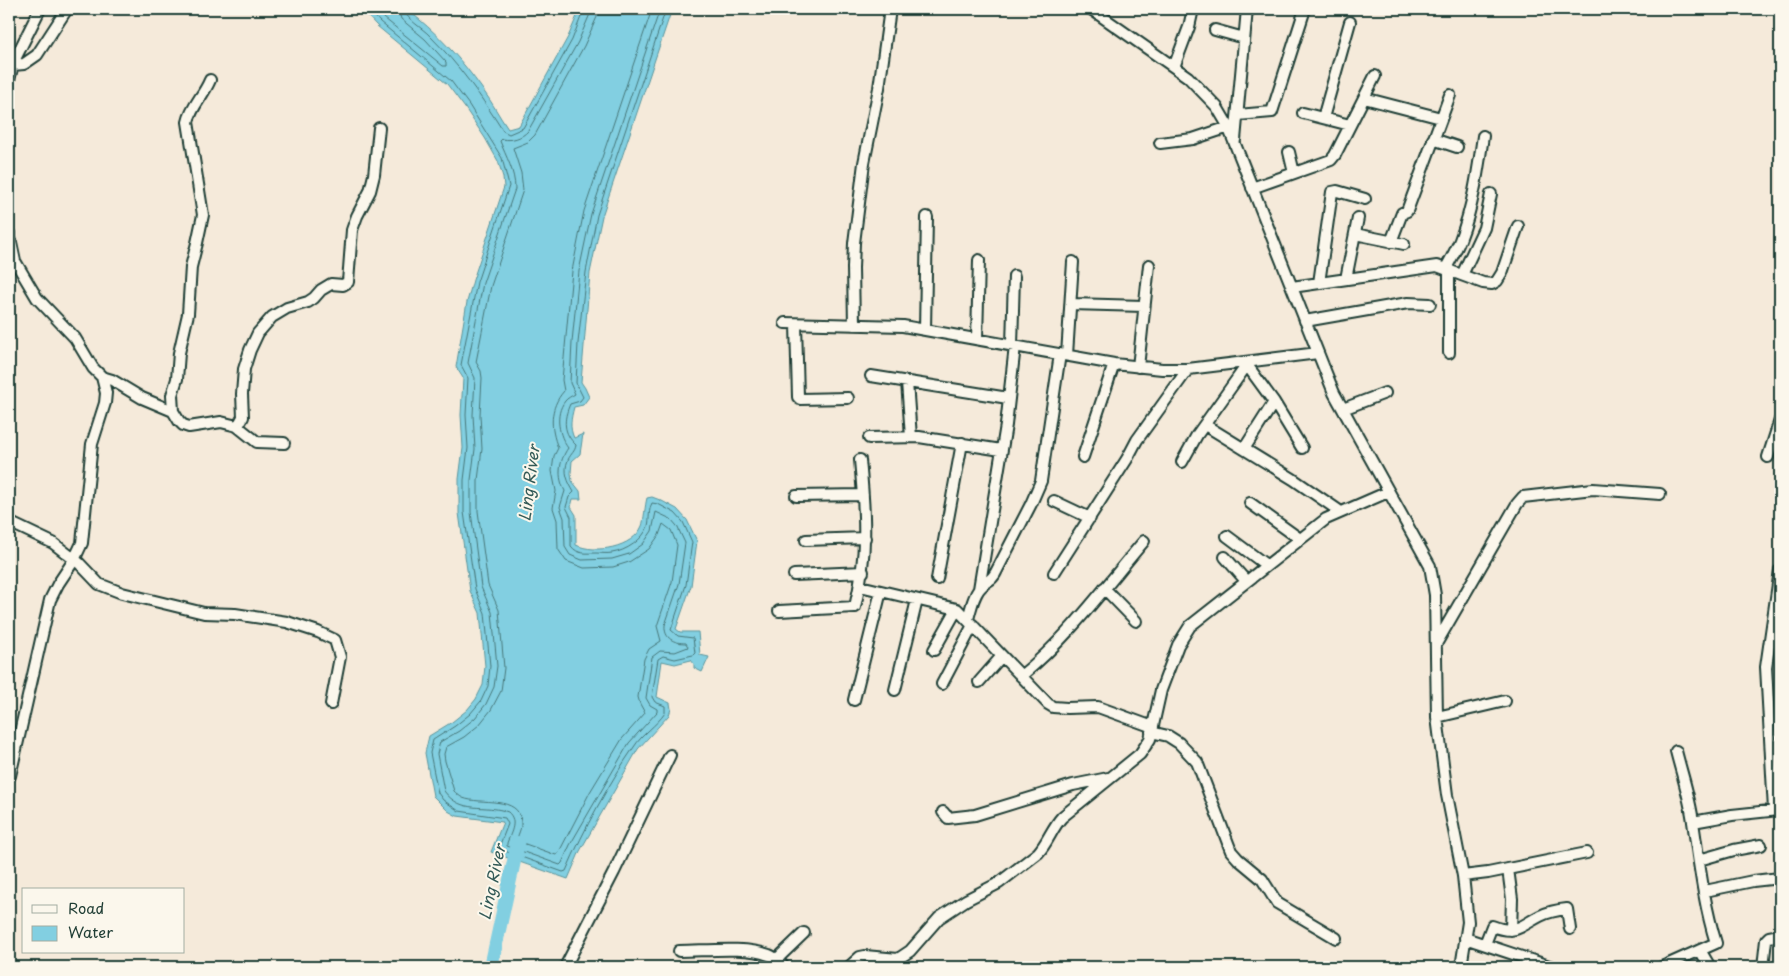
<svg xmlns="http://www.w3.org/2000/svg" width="1789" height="976" font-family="'Playpen Sans',sans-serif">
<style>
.water{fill:#82cfe1;stroke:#5a959c}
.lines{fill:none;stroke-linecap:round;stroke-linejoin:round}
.shore{stroke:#477779;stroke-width:1}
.river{stroke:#82cfe1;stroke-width:14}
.minor-casing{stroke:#1f3d34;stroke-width:14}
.minor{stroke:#fbf7ec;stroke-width:10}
.labels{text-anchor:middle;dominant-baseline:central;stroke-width:4;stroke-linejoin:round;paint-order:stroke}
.water-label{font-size:16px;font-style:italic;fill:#335a57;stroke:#fbf7ec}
</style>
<rect width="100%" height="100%" fill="#f5eada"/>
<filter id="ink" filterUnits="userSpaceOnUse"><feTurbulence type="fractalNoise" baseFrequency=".02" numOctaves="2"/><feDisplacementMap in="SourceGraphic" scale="10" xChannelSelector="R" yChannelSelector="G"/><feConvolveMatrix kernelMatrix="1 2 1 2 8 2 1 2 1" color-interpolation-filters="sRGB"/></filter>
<g filter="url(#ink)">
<!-- water -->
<path class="water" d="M361 9H406C436 31 462 60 483 90 492 102 499 116 508 129L519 126 568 37 580 9H672L602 216 590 273 581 382 585 388 589 397 583 405 574 407C571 419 569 427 574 438L583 434 580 454 572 461 571 473 572 481 580 491 581 499H573L571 507 576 515V545C595 554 633 548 642 526 644 521 645 505 647 498L652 497 660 500 677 509 687 520 697 541 691 586 676 629 680 632H698L700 655 709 657 702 672 694 668V664L691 660 675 664 662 661 657 697 670 703 671 709 669 715 638 749 580 851 568 879 491 852 503 822 457 816 448 811 433 796 425 753 429 736 452 722 467 710 476 699 483 685 485 666 480 613 470 591 459 513V479L463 448 461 415 463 378 456 367 467 302 473 280 504 187 503 177 498 161 485 138 465 108 447 84 377 26Z"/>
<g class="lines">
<!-- shore -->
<path class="shore" d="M368 9 380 22 451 81 469 105 502 158 509 186 477 282 461 365 468 378 466 415 468 448 464 480V512L475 589 485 613 490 666 488 686 481 701 470 714 455 726 433 740 430 753 438 793 443 800 459 811 505 818 508 824 499 847V849L563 872 566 871C583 831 609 783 634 747 642 734 656 726 665 713V706L655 702 652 697 658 659 663 656 675 659 693 655 695 653 693 638 678 636 671 630 686 585 692 542 683 522 675 513 658 504 652 503C648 511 650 518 648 526 643 540 626 551 612 553 607 554 601 553 596 553 587 553 578 555 571 546V517L566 507 569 497 574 492C568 482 563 472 568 460 571 453 575 452 576 445 563 433 563 420 570 404L580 401 583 397 576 383 578 343 586 272 597 215 666 9
M376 9 384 18 443 66H446V62L425 39 401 19 398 9
M404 9C405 19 423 28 430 36 460 66 481 96 503 131L509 134 523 128 572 40 584 9
M590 9V14L578 42 528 131C522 138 511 141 502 139L500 141C506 157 515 171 515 189L483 283 468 363 475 378 473 415 475 449 471 480V512L481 587 492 612 497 666 494 687 486 704 475 718 459 731 440 742 437 754 444 791C462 815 484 803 508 812 518 821 511 832 507 843V846L560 865 562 863 570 845 629 743 657 712V709L650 705 646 698 652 657 660 651 675 652 688 647 686 643C674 643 664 639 665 625L679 584 685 543 677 526 671 519 656 512 652 531 643 544 629 554 612 559 582 560 570 555 565 547 564 518 560 507 565 491C557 477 559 461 568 448 559 436 554 415 565 401 567 398 572 396 575 394L570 383 572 342 579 271 591 214 660 9
M598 9 597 17 584 46 535 135 528 142 513 148 521 173 523 190 491 286 476 362 481 371 482 378 480 415 482 449 478 480V511L488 585 499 610 504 668 501 691 491 710 479 725 464 737 446 747 444 754 445 761 454 791C456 793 459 796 463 798 480 805 520 795 521 822 522 829 517 835 517 841L556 855 558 854 590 792 622 739 645 713 640 704 638 697 644 659 649 649 661 641 657 626 672 582 677 545 671 530 663 524 659 535 649 549 629 562 613 567 584 568 566 561 558 549 557 520 553 508 556 491 552 471 554 456 558 448C550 428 549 408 564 391L562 380 572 271 584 211 652 9"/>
<!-- river -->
<path class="river" d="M490 967 492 962 518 843"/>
<defs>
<path id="minor" d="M1091 9 1188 77 1217 107 1227 124 1334 393 1430 566 1435 595 1437 717 1447 795 1463 876 1468 922 1461 967
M1215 30 1244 38
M13 65 24 64 37 55 67 9
M1174 67 1189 27 1193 9
M9 80 14 61 40 9
M210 80C204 95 191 107 188 122L203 215 197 243 191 267 188 314 179 353 177 379 172 395 173 411 179 421 183 425 189 427 221 422 237 426 239 424 243 417 242 394 244 369 250 350 258 333 272 317 287 308 308 302 314 298 321 290 331 284 343 285 348 282 352 230 357 216 370 191 374 175 379 128
M1364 98 1441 118
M1303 113 1350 125
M1238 115 1272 112 1305 9
M1323 118 1350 22
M1433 139 1457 147
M1235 140 1247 9
M1160 143 1193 139 1229 127
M1289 152 1294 173
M1252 188 1331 160 1335 155 1375 76
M9 233 15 261 37 298 75 338 93 368 102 377 106 393 105 403 92 444 82 543 74 560 58 584 50 600 10 776
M1355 234 1404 244
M1391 242 1402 213 1407 211 1450 95
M1446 268C1451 259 1456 250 1460 240 1473 207 1478 171 1483 136
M1449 269V353
M1462 275 1484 228 1491 194
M1346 279 1358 218
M1319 283 1332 192 1337 191 1365 199
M1292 287 1437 266 1483 283 1492 284 1497 281 1502 273 1518 226
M1071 304 1144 306
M1305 321 1408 303 1430 304
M785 323 903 326 1114 364 1162 369H1188L1318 353
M796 324 798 397 800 399 848 398
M854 325 853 268 854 243 864 163 879 88 890 9
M925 330 927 217
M977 339 979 260
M1012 345 1014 276
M1067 355 1073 262
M1247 365 1274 402 1302 448
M1138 367 1149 265
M871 376 1008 398
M102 377 112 380 142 398 173 411
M907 382 911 437
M1343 409 1385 393
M1205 425 1293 479 1341 512
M237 426 257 442 284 443
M869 438 919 437 1001 450
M1244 449 1274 402
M1083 457 1114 364
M1768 457 1780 420
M1182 462 1197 435 1249 362
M796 496 863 495
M1054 501 1090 518
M1250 503 1300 539
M9 522 53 543 79 563 99 584 122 593 204 613 235 614 287 622 318 632 335 640 340 657 331 704
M1227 536 1266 565
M806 540 865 538
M1225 557 1246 581
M1054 573 1127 459 1137 440 1188 369
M794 575 863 572
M937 579 962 443
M860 586 957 609 1048 704 1053 707 1067 708 1098 707 1153 727
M1104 588 1136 621
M979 589 1006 425 1015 346
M779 611 855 607C868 554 865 513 860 460
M968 619C971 608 974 592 983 585 989 579 990 582 995 574L1031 504 1041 481 1060 354
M1436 644 1517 504 1523 497 1593 489 1660 494
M934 650 957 609
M1021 676C1068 638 1105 587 1144 541
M979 682 1001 657
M942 684 973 625
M895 690 917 600
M854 700 881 591
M1437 717 1505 701
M1151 732 1168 736 1179 743 1197 762 1231 851 1238 859 1262 879 1277 903 1336 938
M1774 810 1766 667 1780 570
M943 812 948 818 975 815 1073 785 1108 778
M1693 822 1732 815 1779 810
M1699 860 1734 850 1761 845
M1508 869 1512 899 1511 930
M1463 876 1488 873 1587 853
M1778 878 1780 892
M1705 891 1753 881 1780 878
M1465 938 1552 967
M1485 944 1492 926C1516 935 1519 927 1540 916 1548 912 1557 910 1567 909L1570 929
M1700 950 1710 967
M679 951C705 951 745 946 769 955 775 957 779 962 784 967
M777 959 804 933
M565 967 614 872 670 755
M849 967 860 957 865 956 898 959 910 951 939 918 966 900 999 883 1038 853C1048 842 1052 828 1062 817L1140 754 1150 739 1161 690 1178 645 1190 626 1326 519 1388 492
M1662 967 1716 943C1704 905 1699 862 1693 822 1690 798 1682 775 1676 751
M1763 967 1766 940 1769 937 1780 935"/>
</defs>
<!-- minor casing -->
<use href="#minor" class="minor-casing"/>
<!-- minor -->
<use href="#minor" class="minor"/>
</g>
</g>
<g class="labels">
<!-- water labels -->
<g class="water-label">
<text transform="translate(528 483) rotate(-83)">Ling River</text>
<text transform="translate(491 882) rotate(-78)">Ling River</text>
</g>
</g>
<!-- margin -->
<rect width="1789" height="976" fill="none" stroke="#fbf7ec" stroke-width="30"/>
<rect x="15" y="15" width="1759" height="946" fill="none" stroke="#1f3d34" stroke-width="2" filter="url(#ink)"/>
<!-- legend -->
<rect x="22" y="888" width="162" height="65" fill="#fbf7ec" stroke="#a3ada2"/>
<rect x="32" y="905" width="25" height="8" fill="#fbf7ec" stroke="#a3ada2"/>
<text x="68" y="914" font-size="15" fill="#1f3d34">Road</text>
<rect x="32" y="926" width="25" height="15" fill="#82cfe1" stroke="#a3ada2"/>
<text x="68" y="938" font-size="15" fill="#1f3d34">Water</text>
</svg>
